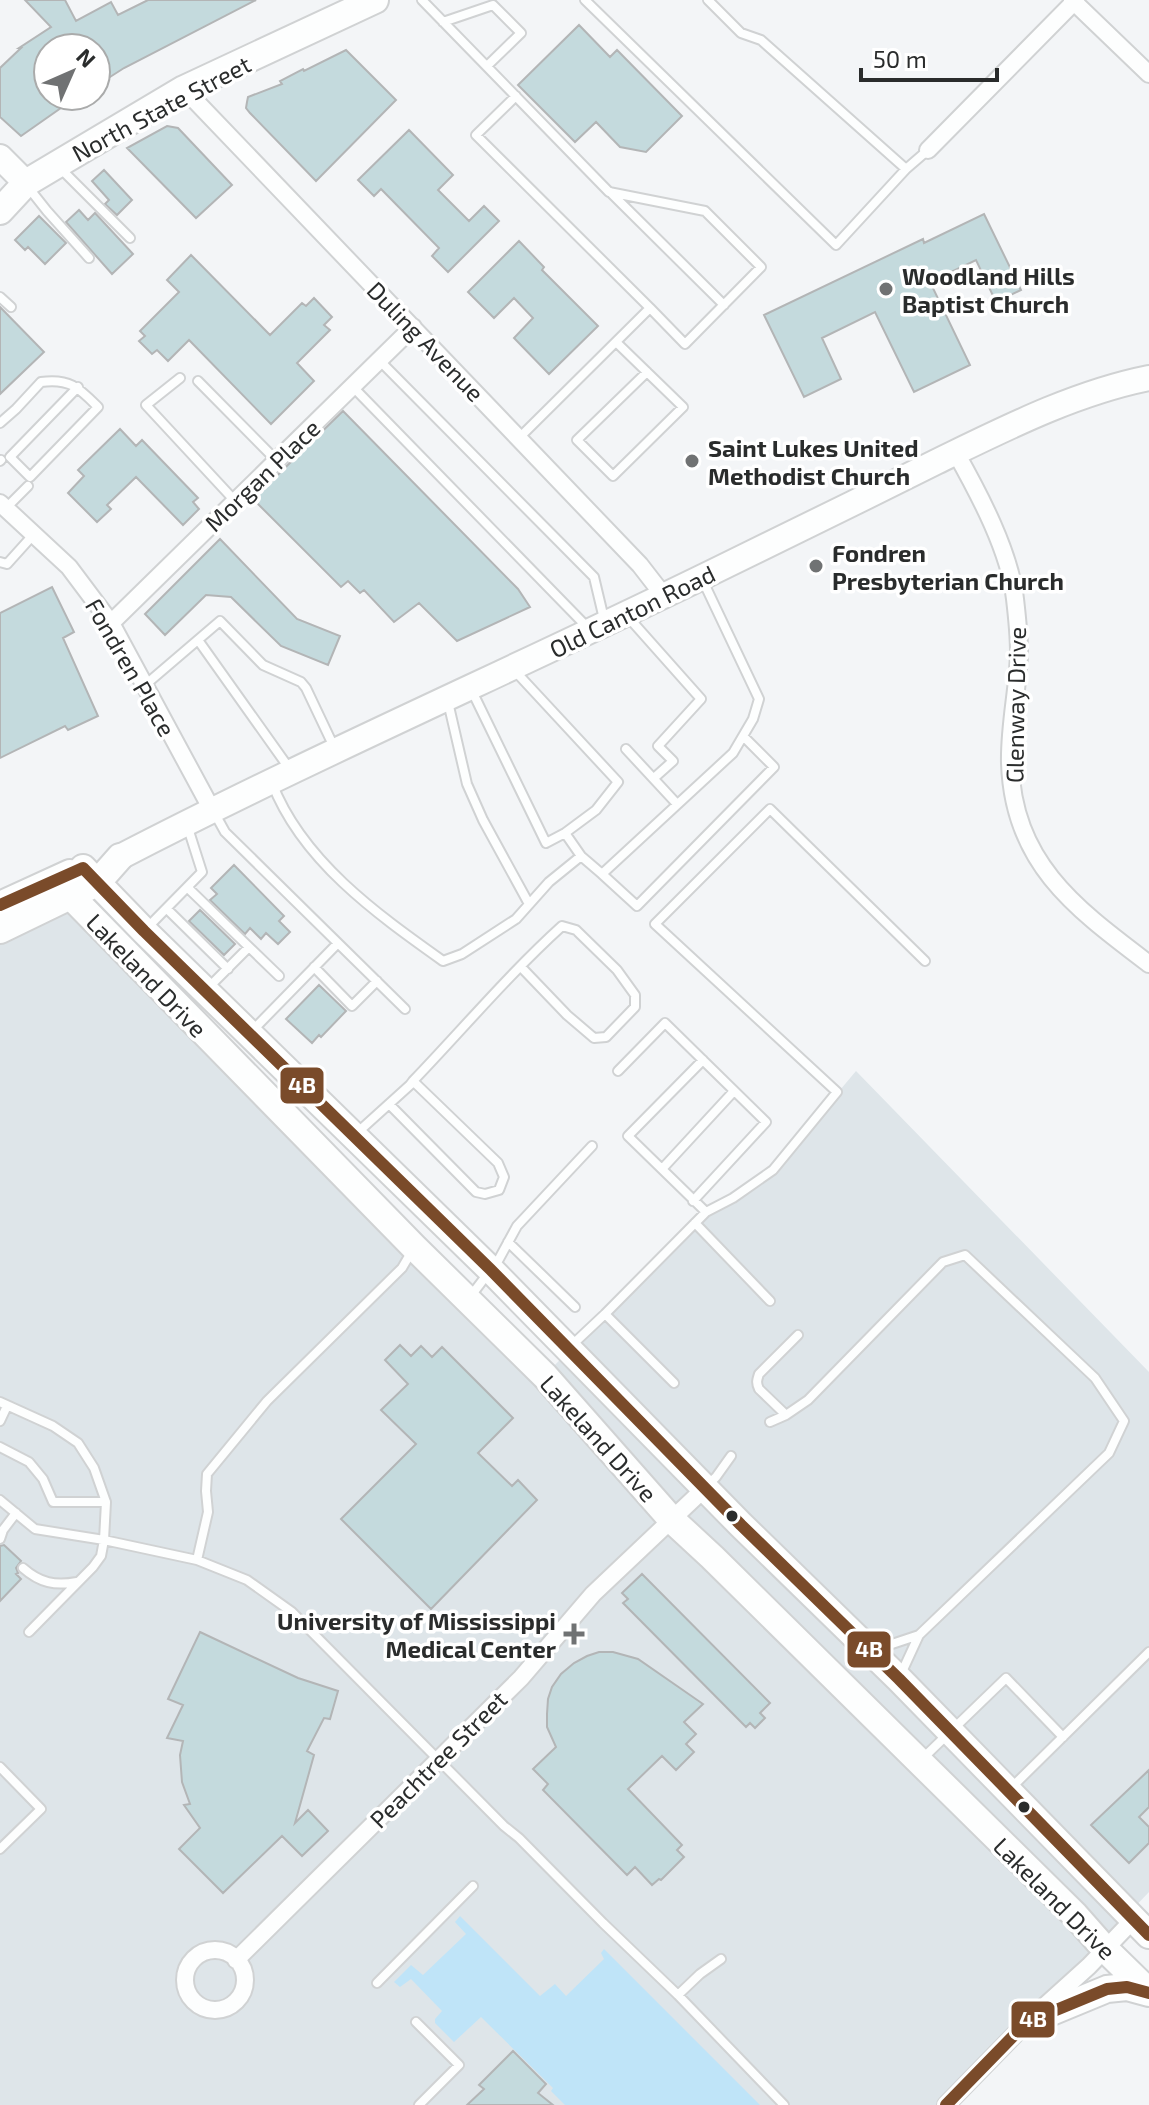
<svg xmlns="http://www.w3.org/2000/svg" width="1149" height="2105" font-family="'Exo 2',sans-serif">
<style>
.built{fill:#dee5e9}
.green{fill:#bfe4f8}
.building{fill:#c4dadd;stroke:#b3b5b6;stroke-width:2}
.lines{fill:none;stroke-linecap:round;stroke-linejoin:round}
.lane-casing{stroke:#d0d2d3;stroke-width:12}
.street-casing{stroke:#d0d2d3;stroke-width:20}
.secondary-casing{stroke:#d0d2d3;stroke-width:28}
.primary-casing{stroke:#d0d2d3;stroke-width:30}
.lane{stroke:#fdfefe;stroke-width:8}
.street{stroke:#fdfefe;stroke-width:16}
.secondary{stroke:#fdfefe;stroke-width:24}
.primary{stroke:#fdfefe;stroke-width:26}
.bus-1-casing{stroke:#fff;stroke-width:18}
.bus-1{stroke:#7a4b2a;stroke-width:12}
.poi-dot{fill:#707273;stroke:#fff;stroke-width:3}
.bus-dot{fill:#2a2c2c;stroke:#fff;stroke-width:3}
.labels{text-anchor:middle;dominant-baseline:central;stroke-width:7;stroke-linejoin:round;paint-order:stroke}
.street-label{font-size:24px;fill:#2a2c2c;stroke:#fff}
.poi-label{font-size:24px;font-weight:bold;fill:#2a2c2c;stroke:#fff;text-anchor:start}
.line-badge{stroke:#fff;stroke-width:3}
.badge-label{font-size:22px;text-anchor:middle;font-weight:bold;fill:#fff}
</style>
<rect width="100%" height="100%" fill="#f3f5f7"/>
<!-- built -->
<path class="built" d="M71 897 544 1376 706 1212 773 1170 856 1071 1149 1372V1892L946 2105H0V930Z"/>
<!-- green -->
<path class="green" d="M460 1916 540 1996 555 1984 566 1996 604 1959 601 1953 604 1949 760 2105H565L551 2091 553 2088 481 2017 454 2042 435 2023V2019L442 2011 411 1979 400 1987 394 1982 411 1965 423 1975 466 1934 455 1922Z"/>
<!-- building -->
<path class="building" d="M25 0H65L76 21 111 2 118 15 148 0H256L124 68 96 86V48H48V96H78L21 136 0 117V68L21 48H19L51 27Z
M579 25 610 57 617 50 682 116 646 152 620 147 596 122 575 142 518 85Z
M346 50 396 100 316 181 250 113 246 108 247 102 248 97 282 84 280 81 303 69 304 71Z
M167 126 178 128 232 185 196 218 127 148Z
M409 130 453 175 438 190 469 221 484 206 499 221 448 272 432 256 439 248 381 189 374 196 358 180Z
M104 170 132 200 117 215 105 204 109 200 92 181Z
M79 210 88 220 95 213 133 254 112 274 66 222Z
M984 214 1021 290 996 302 976 260 930 282 970 365 914 392 875 312 822 338 841 379 804 397 764 315 923 239 924 243Z
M39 216 66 243 45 264 28 247 25 250 15 240Z
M519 241 544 267 542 270 598 326 549 374 514 338 533 318 514 298 494 318 468 292Z
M191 255 270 335 302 303 306 306 314 298 332 317 324 325 330 330 297 363 314 381 271 424 189 340 168 361 157 350 152 354 139 341 145 336 140 331 179 292 167 280Z
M0 307 44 352 0 394Z
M343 411 518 589 530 607 457 641 419 603 394 622 364 590 360 593 348 581 341 587 253 499Z
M120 429 136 446 142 440 198 498 193 502 199 509 183 525 136 477 107 505 111 509 97 522 68 493 84 476 78 470Z
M220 539 297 619 340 636 328 665 281 646 231 597 206 595 165 635 145 614Z
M52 587 74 632 63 638 98 716 68 730 65 726 0 758V613Z
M234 865 284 916 279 921 290 932 278 944 266 933 261 939 250 928 245 934 210 900 217 894 211 888Z
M200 910 235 944 224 955 189 921Z
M319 985 346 1011 321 1037 319 1035 312 1043 286 1019Z
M400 1345 411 1356 421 1346 432 1357 442 1347 513 1418 478 1453 512 1486 518 1480 537 1500 431 1609 341 1519 416 1444 381 1410 408 1384 385 1360Z
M4 1545 21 1561 16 1568 18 1573 16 1574 21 1579 0 1601V1546Z
M642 1574 770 1703 760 1713 765 1718 755 1728 750 1723 746 1727 623 1603 628 1599 622 1593Z
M200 1632 298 1678 338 1691 330 1719 324 1718 307 1751 314 1755 295 1823 308 1810 328 1831 302 1856 282 1836 223 1893 179 1849 200 1828 184 1805 190 1804 182 1782 180 1755 183 1741 167 1738 183 1705 168 1699Z
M599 1652H613L638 1659 703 1704 684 1722 696 1734 686 1744 694 1752 676 1770 662 1756 628 1789 682 1845 677 1850 684 1857 661 1880 659 1879 652 1885 635 1867 627 1875 543 1790 548 1784 533 1769 556 1747 547 1727V1714L548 1699 552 1687 561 1674 574 1663 587 1656Z
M1149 1770V1807L1139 1817 1149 1827V1843L1129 1863 1091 1825Z
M513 2051 546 2084 538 2093 553 2105H467L484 2089 479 2085Z"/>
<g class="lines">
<defs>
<path id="lane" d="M422 0 609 192 705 211 761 267 685 344 650 308 519 438
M585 0 836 245 906 169 928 150
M708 0 741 33 761 40 906 169
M443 22 493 5 521 33 487 66
M516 96 476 135 650 308
M60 168 130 238
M28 187 47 211 89 258
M610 192 724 305
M0 297 11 307
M616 342 683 407 613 476 577 440 647 372
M379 360 594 577 604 619
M180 378 146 405 235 501
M198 381 276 460
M353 387 589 629
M0 423 16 409 41 382C70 378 79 388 98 407L30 477 10 457 78 387
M0 461 1 460
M6 508 28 486
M0 562 7 564 34 534
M629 618 701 699 658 746 673 761 654 778
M198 640 289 768
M144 686 220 621 263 665 301 682 306 688 334 747
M471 689 546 843 565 833 596 810 618 782 515 671
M448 702 467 784 483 820 529 904
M626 749 677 804
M272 783C302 861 377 914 443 961L462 954 516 919 549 882 581 856 602 874 733 753 753 719 759 699 703 581
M215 814 225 832 405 1009
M565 833 581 856
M602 874 637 906 774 767 743 736
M188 888 279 976
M167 909 228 969
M146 929 202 872 188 828
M314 967 352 1006 377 981
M207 989 249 947
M252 1031 338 943
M618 1071 665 1023 766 1122 693 1201
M389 1104 476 1192 485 1194 499 1190 504 1177 498 1163 413 1081
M358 1132 410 1085 413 1081C462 1030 509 974 562 926L576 930 617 970 635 995V1007L606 1037 594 1038 567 1015 521 967
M662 1169 734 1091
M706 1212 733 1198 773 1170 837 1092 655 924 770 809 925 961
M695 1223 770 1301
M508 1242 575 1307
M470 1297 499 1259 517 1226 592 1146
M605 1314 674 1383
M572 1345 605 1314 706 1212 628 1136 703 1060
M0 1402 53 1426 78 1443 94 1468 106 1502 104 1540 35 1529 0 1500
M786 1415 759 1389C756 1383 757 1380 759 1374L798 1335
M0 1421 7 1406
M770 1422 786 1415 808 1400 943 1262 965 1255 1095 1378 1124 1421 1109 1453 919 1635
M0 1447 29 1462 43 1479 53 1502H106
M706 1486 716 1477 731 1456
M0 1539 3 1530 16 1513
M197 1560 208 1512 206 1491 207 1474 267 1401 402 1268 412 1251
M23 1568C40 1583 55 1586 77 1582
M29 1632 93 1567 101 1556 104 1540 197 1560 247 1580 292 1612 504 1826 519 1838 603 1923 678 1995 784 2105
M874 1650 919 1635 901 1674
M921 1760 1006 1678 1063 1737
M0 1767 41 1809 0 1849
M1012 1787 1149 1652
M377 1983 473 1886
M678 1995 700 1974 721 1959
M416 2022 459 2065 419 2105"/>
<path id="street" d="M1072 0 1149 74
M184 89 640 565 664 596
M928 150 1076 0
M956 453C979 494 1010 552 1015 599 1017 616 1019 636 1019 653 1018 690 1009 726 1010 763 1013 863 1075 908 1149 964
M0 503 69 567 111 623 212 810
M111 623 413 327
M185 1980a30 30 0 1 1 60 0a30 30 0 1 1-60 0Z
M236 1960 521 1678 593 1594 705 1488
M946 2105 1027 2022 1089 1966 1133 1920"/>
<path id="secondary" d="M0 157 26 183
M120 857C319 754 524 665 725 566 795 532 866 497 936 462 1004 429 1074 393 1149 378"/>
<path id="primary" d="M0 211 26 183 184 89 375 0
M83 868 144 931 490 1269 741 1525 899 1679 1149 1935
M55 880 414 1247 545 1376 672 1520 712 1557 1075 1915 1105 1949 1149 1992
M0 905 70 873
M0 930 97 883 120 857
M1027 2022 1107 1989 1127 1987 1149 1993"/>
</defs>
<!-- lane casing -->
<use href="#lane" class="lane-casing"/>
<!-- street casing -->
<use href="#street" class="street-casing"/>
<!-- secondary casing -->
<use href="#secondary" class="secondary-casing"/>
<!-- primary casing -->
<use href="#primary" class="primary-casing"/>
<!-- lane -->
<use href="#lane" class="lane"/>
<!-- street -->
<use href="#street" class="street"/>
<!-- secondary -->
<use href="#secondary" class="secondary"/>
<!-- primary -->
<use href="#primary" class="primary"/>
<defs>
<path id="bus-1" d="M0 905 83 868 144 931 490 1269 741 1525 899 1679 1149 1935
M946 2105 1027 2022 1107 1989 1127 1987 1149 1993"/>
</defs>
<!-- bus-1 casing -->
<use href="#bus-1" class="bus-1-casing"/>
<!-- bus-1 -->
<use href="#bus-1" class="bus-1"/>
</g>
<!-- markers -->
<g class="poi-dot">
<circle cx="886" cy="289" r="8"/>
<circle cx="692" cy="461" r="8"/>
<circle cx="816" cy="566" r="8"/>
<path d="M570 1622h8v8h8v8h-8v8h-8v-8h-8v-8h8z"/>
</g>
<g class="bus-dot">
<circle cx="732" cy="1516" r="7"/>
<circle cx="1024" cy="1807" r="7"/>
</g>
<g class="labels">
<!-- street labels -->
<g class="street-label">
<text transform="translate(161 108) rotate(-28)">North State Street</text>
<text transform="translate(426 341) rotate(46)">Duling Avenue</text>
<text transform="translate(262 475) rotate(-44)">Morgan Place</text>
<text transform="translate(632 611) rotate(-26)">Old Canton Road</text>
<text transform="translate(131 667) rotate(60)">Fondren Place</text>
<text transform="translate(1015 705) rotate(-89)">Glenway Drive</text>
<text transform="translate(147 975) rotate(46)">Lakeland Drive</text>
<text transform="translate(599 1438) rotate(48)">Lakeland Drive</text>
<text transform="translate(438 1759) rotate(-45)">Peachtree Street</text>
<text transform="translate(1055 1898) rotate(45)">Lakeland Drive</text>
</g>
<!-- poi labels -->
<g class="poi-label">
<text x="902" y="275">Woodland Hills<tspan x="902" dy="28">Baptist Church</tspan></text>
<text x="708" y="447">Saint Lukes United<tspan x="708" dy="28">Methodist Church</tspan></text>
<text x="832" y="552">Fondren<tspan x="832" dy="28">Presbyterian Church</tspan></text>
<text x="556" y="1620" text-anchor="end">University of Mississippi<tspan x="556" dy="28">Medical Center</tspan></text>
</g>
</g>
<g class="line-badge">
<rect x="279" y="1066" width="46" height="39" rx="8" fill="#7a4b2a"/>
<rect x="846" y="1630" width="46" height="39" rx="8" fill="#7a4b2a"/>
<rect x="1010" y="2000" width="46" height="39" rx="8" fill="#7a4b2a"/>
</g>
<g class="badge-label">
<text x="302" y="1093">4B</text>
<text x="869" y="1657">4B</text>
<text x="1033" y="2027">4B</text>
</g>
<!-- north arrow -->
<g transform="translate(72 72) rotate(45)"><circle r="38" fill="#ffffff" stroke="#aaabab" stroke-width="2"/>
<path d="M0-6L14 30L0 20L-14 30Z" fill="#707273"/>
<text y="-12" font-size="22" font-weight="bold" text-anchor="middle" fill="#2a2c2c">N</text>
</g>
<!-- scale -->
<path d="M861 68v12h136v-12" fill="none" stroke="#2a2c2c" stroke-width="4"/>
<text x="873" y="68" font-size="24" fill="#2a2c2c" stroke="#ffffff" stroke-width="6" paint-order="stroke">50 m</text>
</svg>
